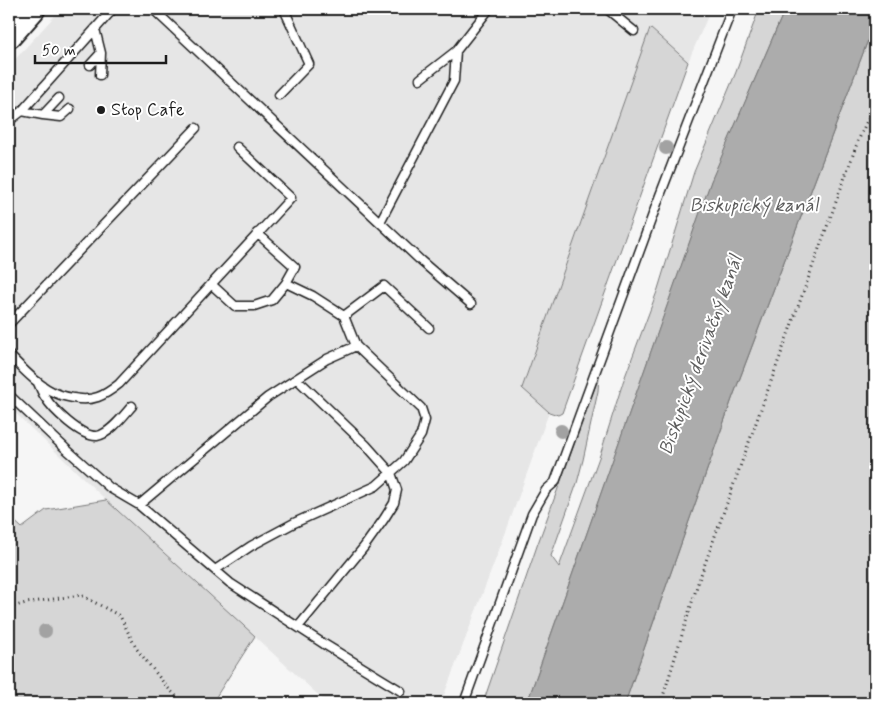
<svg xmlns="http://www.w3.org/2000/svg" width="884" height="712" font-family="Mynerve,sans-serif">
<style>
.built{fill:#e6e6e6}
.green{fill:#d6d6d6;stroke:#797979}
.water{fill:#acacac;stroke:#727272}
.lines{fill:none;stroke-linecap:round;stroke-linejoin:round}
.lane-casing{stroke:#1c1c1c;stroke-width:11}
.primary-casing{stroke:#1c1c1c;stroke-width:29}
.path{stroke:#1c1c1c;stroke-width:3;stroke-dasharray:1 4;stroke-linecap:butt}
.lane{stroke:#fff;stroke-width:8}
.primary{stroke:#fff;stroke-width:25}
.tree{fill:#a2a2a2}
.poi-dot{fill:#1c1c1c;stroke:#fff;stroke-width:2}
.labels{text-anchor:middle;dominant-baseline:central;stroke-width:4;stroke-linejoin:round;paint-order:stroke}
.poi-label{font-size:18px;fill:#1c1c1c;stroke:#fff;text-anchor:start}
.water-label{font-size:19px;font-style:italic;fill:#5d5d5d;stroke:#fff}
</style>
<rect width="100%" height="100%" fill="#f6f6f6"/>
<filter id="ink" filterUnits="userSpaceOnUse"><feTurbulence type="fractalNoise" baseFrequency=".02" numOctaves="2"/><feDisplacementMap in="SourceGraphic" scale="10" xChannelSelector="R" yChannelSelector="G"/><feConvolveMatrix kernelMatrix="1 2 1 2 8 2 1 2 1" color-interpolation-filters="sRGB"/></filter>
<g filter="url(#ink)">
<!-- built -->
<path class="built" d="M61 9H711L688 62 650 28 522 387 549 412 507 529 441 703H327L106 500 9 407V66Z"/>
<!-- green -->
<path class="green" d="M759 9H785L711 182 527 703H483L537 546 599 376 598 391 583 460 577 483 551 556 559 567 601 452 623 382 658 289 694 172 736 72Z
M875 24V703H625L732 399 868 40Z
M650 28 688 62 562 413 558 415 549 412 522 388Z
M106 500 255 636 212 703H12L9 701V516L22 528 46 510Z"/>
<!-- water -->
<path class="water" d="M785 9H875V24L868 40 732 399 625 703H527L711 181Z"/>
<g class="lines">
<defs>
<path id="lane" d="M153 9 421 261 471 304
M607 9 634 31
M90 65 101 53 95 29
M100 75 101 53
M420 79 456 51 489 9
M279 95 309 64 284 9
M22 111 43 115 59 98
M43 115 61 117 70 109
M9 121 22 111 113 9
M380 222 454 81 456 51
M257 233 295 267 286 283 313 296 344 316
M211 284 235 306H254L272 300 286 283
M9 324 196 128
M356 346 344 316 384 286 429 328
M9 355C22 368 40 388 58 394 62 396 68 397 73 398 93 402 104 396 119 384L291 198 237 147
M297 379 366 445 391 473 397 490 394 503 384 519 364 547 298 627
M38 383C40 387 42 393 45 397 53 410 81 437 97 436 110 434 124 415 132 406
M9 395 65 448 110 488 139 505 230 583 324 644 401 691
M139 505 268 397 327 359 356 346 421 408 425 420 421 435 404 461 376 486 294 523 251 546 215 570
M464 703 532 514 546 490 555 482 659 198 732 9"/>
<path id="primary" d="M9 35 32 9"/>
</defs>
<!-- lane casing -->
<use href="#lane" class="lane-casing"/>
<!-- primary casing -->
<use href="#primary" class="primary-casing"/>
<!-- path -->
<path class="path" d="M9 608 26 603 81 595 120 616 136 648 167 687 183 703
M661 703 698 583 858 141 875 103"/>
<!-- lane -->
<use href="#lane" class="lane"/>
<!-- primary -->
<use href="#primary" class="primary"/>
</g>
<!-- trees -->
<g class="tree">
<circle cx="666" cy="148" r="7"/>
<circle cx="561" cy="431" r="7"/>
<circle cx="45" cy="631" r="7"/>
</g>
</g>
<!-- markers -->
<circle class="poi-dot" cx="101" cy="110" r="5"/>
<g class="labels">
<!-- poi labels -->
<g class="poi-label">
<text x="111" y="110">Stop Cafe</text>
</g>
<!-- water labels -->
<g class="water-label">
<text x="754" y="205">Biskupický kanál</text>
<text transform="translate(701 355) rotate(-70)">Biskupický derivačný kanál</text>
</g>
</g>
<!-- margin -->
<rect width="884" height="712" fill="none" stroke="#fff" stroke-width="30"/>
<rect x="15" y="15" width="854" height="682" fill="none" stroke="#1c1c1c" stroke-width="2" filter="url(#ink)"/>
<!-- scale -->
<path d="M35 55v8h131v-8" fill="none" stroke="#1c1c1c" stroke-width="2.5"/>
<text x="42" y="55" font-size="15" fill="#1c1c1c" stroke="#ffffff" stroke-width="4" paint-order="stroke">50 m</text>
</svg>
